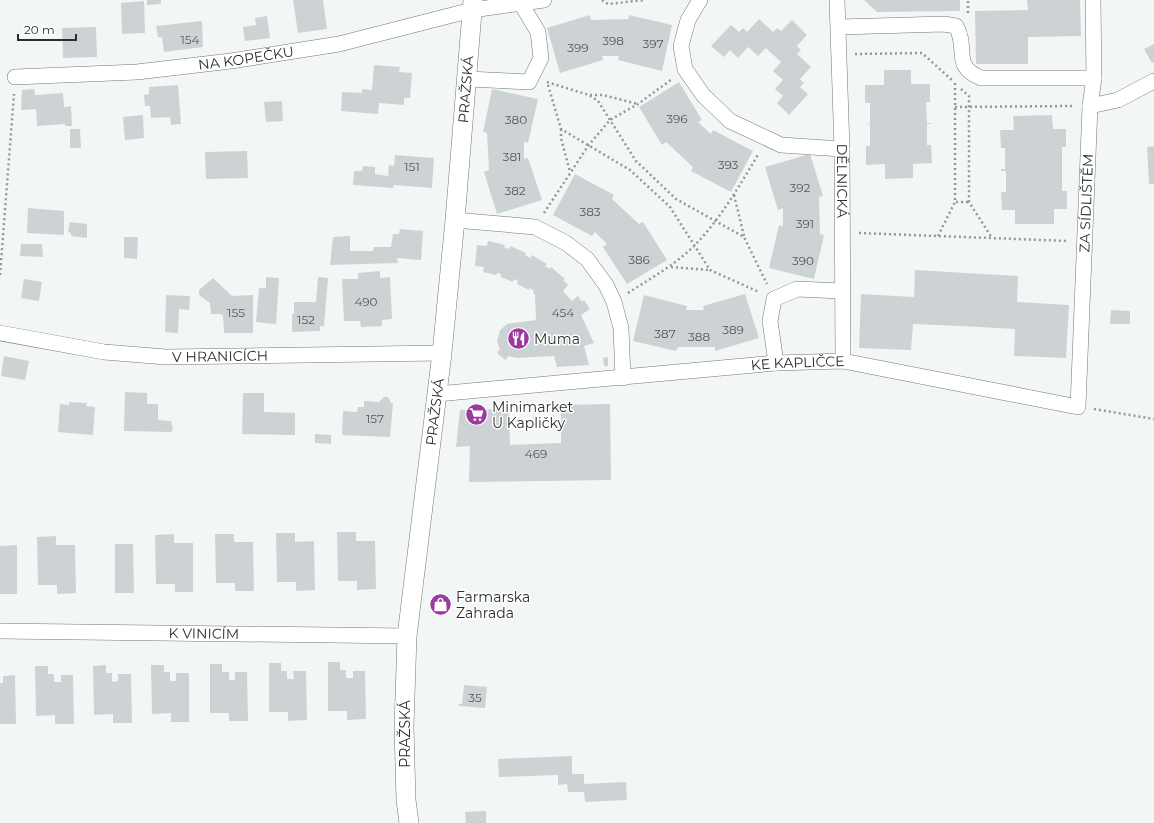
<svg xmlns="http://www.w3.org/2000/svg" width="1154" height="823" font-family="Montserrat,sans-serif">
<style>
.building{fill:#cdd3d4}
.lines{fill:none;stroke-linecap:round;stroke-linejoin:round}
.minor-casing{stroke:#737776;stroke-width:16}
.tertiary-casing{stroke:#737776;stroke-width:20}
.path{stroke:#939796;stroke-width:2.5;stroke-dasharray:2 3;stroke-linecap:butt}
.minor{stroke:#fff;stroke-width:15}
.tertiary{stroke:#fff;stroke-width:19}
.labels{text-anchor:middle;dominant-baseline:central;stroke-width:3;stroke-linejoin:round;paint-order:stroke}
.number-label{font-size:12px;fill:#545757}
.street-label{font-size:14px;fill:#2b2e2d;stroke:#fff}
.poi-label{font-size:14px;fill:#2b2e2d;stroke:#fff;text-anchor:start}
</style>
<rect width="100%" height="100%" fill="#f2f7f6"/>
<!-- building -->
<path class="building" d="M147 0H161V4L147 5Z
M293 0H323L327 29 298 33Z
M864 0H960V11L877 12Z
M1027 0H1080L1081 36 1028 37V64H976L975 11 1028 10Z
M144 1 145 33 122 34 121 3Z
M590 15 591 20 628 19 629 15 672 25 662 71 618 60 619 56H602L603 60 560 73 547 28Z
M267 16 270 38 245 41 243 27 256 25 255 18Z
M759 19 773 32 777 28 781 31 792 20 807 35 797 46 801 50 797 54 811 67 800 79 804 83 800 87 808 94 789 115 777 103 783 96 775 89 783 80 773 71 781 62 766 48 758 56 748 47 738 58 730 50 724 57 711 46 731 25 739 32 743 28 747 32Z
M202 21 203 47 164 52 162 37H158L156 26Z
M96 27 97 57 63 58 62 28Z
M1154 44V62L1152 63 1144 49Z
M374 65 400 67 399 72 412 73 410 98H404V105L379 103 378 114 341 111 342 92 362 93V89L372 90Z
M884 70H911V84H930V102H926L927 123H931V124H927V145H931L932 163 913 164V178L885 179V164L866 165V146H870V125L866 124H870V103H865V85H884Z
M679 82 702 120 698 122 711 134 713 130 753 151 731 192 691 171 693 167 666 142 662 145 639 107Z
M178 85 181 124 171 125 170 117 151 118 150 106H145L144 95 149 94V87Z
M34 89 35 95 63 93 64 107 71 106 72 126H65V124L37 126 36 109 21 110 22 90Z
M492 89 538 99 528 143 524 142V159L528 158 542 200 497 214 484 172 489 170 487 133 483 132Z
M282 101 283 121 266 122 264 102Z
M143 115 144 138 125 140 123 117Z
M1052 115 1053 129H1066V147H1062V191H1067V209H1054V224H1015V210H1002L1001 192H1006V171H1001V169H1005V148H1001L1000 130H1014L1013 116Z
M70 129H80L81 148H70Z
M1154 146V184H1149L1147 147Z
M247 151 248 178 206 179 205 152Z
M810 154 823 196 819 197 820 234 824 235 814 279 769 268 779 225 783 226V208L778 210 765 167Z
M395 155 434 158 432 188 394 185 393 188 353 185 354 171H362L363 166 375 167V174L388 176 389 165 394 166Z
M575 174 614 195 612 199 639 224 643 222 667 260 627 284 603 247 607 244 595 232 592 236 553 215Z
M28 208 64 211V235L27 233Z
M70 222 87 224V238L71 236V233L68 232Z
M400 229 423 231 421 260 397 258 398 263 330 265 333 237 350 236V251H373L374 247H391L393 234H399Z
M124 237H138L137 259 124 258Z
M488 241 505 245 504 247 510 249V246L526 253 525 255 530 258 532 255 547 264 545 266 550 269 551 267 565 279 563 280 568 285 563 291 572 301 578 296 582 302 584 300 590 309 581 315 594 343 584 346 589 365 557 367 554 356 517 358 508 356 506 360 499 355 497 352 500 350 497 341 500 330 507 324 536 320 535 295 533 293 534 291 530 288 529 290 517 284 518 281 514 279 513 282 501 277V274L497 273 496 275 483 272 484 267 475 266 477 245 487 246Z
M21 244H42L43 257 20 256Z
M915 270 1018 276 1017 302 1069 305 1066 358 1014 356 1015 329 960 326 913 324 911 350 859 348 861 294 914 297Z
M380 271V278L390 277 392 319 382 320V326L361 327 360 321H344L342 279H358V273Z
M266 277 279 278 276 324 256 322 259 288H266Z
M318 277 328 278 324 326H320V331L292 332V314H294V302H316Z
M213 278 232 296 253 295V333H224L223 316 221 314H211L210 303 199 295V290Z
M24 279 42 282 39 301 21 298Z
M745 294 759 338 715 351V347H678L676 351 633 341 644 295 687 306 686 310H704L703 306Z
M166 295 190 296 189 310 179 309 178 333 165 332Z
M1111 310 1130 311V324H1110Z
M4 356 29 361 25 380 1 376Z
M608 357V366H604L603 358Z
M125 392 147 393V404H158V420L171 421 173 429 171 432 124 431Z
M243 393H264V412L295 413V435L242 434Z
M384 397H388L391 403H393L390 437 342 435 343 411 357 412 358 407H364V401L379 402Z
M69 402 87 403 86 406 95 407 93 435 58 432 60 404 69 405Z
M610 404 611 480 469 482 470 446 456 447 460 410 509 409 510 445 561 443V405Z
M315 434 331 435V444L315 443Z
M337 532H356V541H375L376 589 357 590V581H338Z
M276 533H295V542L314 541 315 590 296 591V582H277Z
M174 534V543H193V592H175V584H156L155 535Z
M215 534H234V542H253L254 591H235V583H216Z
M56 536V545H75L76 593 57 594V585H38L37 537Z
M115 544H133L134 593H115Z
M17 545V594H0V546Z
M328 662H340V670H346V678H353V671H365L366 719 347 720V711H328Z
M269 663H281V671H287V679H294L293 671H306L307 720 288 721V712H269Z
M210 664H222V672H229V680H235V672H247L248 721H229V713H210Z
M106 665V673H112V682L118 681V674H131L132 723H113V714L94 715 93 666Z
M151 665H164V672H170V681H176V673H189V722H171V713L152 714Z
M35 666H48V674H54V682H61V675H73L74 724H55V715L36 716Z
M15 675 16 724H0V683H3V676Z
M464 685 487 687 485 708 459 706V704H462Z
M572 756V774H584V784L626 782 627 800 585 802 584 792H568L567 784 558 785V775L499 777 498 759Z
M486 811V823H466L465 812Z"/>
<g class="lines">
<defs>
<g id="minor">
<path d="M700 0 688 20 681 46 685 69 703 95 730 121 781 145 842 149"/>
<path id="s1" d="M837 0 842 149 843 361"/>
<path d="M839 27 944 24 956 26C969 49 951 66 981 78H1094"/>
<path id="s2" d="M15 77 137 72 231 61 339 44 472 10 544 0"/>
<path d="M467 79 529 82 541 58 538 32 520 2"/>
<path d="M1090 106 1118 100 1154 81"/>
<path d="M455 220 535 227 566 243 587 259 606 285 614 302 621 328 623 378"/>
<path id="s3" d="M0 333 104 352 166 357 442 353"/>
<path d="M776 363 770 321 774 299 797 289 842 291"/>
<path id="s4" d="M437 394 776 363 843 361 1078 407 1090 106 1094 78 1093 0"/>
<path id="s5" d="M0 631 407 636"/>
</g>
<g id="tertiary">
<path id="s6" d="M409 823 406 800 404 727 407 636 442 353 455 220 473 0"/>
</g>
</defs>
<!-- minor casing -->
<use href="#minor" class="minor-casing"/>
<!-- tertiary casing -->
<use href="#tertiary" class="tertiary-casing"/>
<!-- path -->
<path class="path" d="M602 0 608 4 645 0
M968 13V0
M855 54 922 53 953 81
M547 82 589 95 598 101 636 161 676 199 744 237 767 284
M548 85 561 129 630 170 670 207 710 270 759 292
M961 89 969 96V202L992 238
M590 95H603L638 104
M955 107 1072 106
M561 129V138L570 172
M734 195 744 236
M956 202H969
M544 213 588 146 610 120 638 104 672 79
M859 233 1068 241
M938 236 955 202V83
M671 267 710 270
M0 275 14 94
M628 293C651 278 675 265 695 245 721 218 740 185 759 153
M1094 409 1154 419"/>
<!-- minor -->
<use href="#minor" class="minor"/>
<!-- tertiary -->
<use href="#tertiary" class="tertiary"/>
</g>
<!-- icons -->
<defs>
<symbol id="restaurant-disc" viewBox="-11 -11 22 22"><circle r="9.5" fill="#9b39a0" stroke="#fff"/><path d="M-5-6h1v4h1v-4h1v4h1v-4h1v5L-1.5 .5V6h-2V.5L-5-1ZM5-6V6H3V1.5H1.5Q1.5-4 5-6Z" fill="#fff"/></symbol>
<symbol id="supermarket-disc" viewBox="-11 -11 22 22"><circle r="9.5" fill="#9b39a0" stroke="#fff"/><path d="M-6-5.5h2.5l.6 2H6L4.5 2H-2.5L-4.4-4H-6ZM-1.5 3.2a1.3 1.3 0 1 0 .1 0ZM3 3.2a1.3 1.3 0 1 0 .1 0Z" fill="#fff"/></symbol>
<symbol id="shop-disc" viewBox="-11 -11 22 22"><circle r="9.5" fill="#9b39a0" stroke="#fff"/><path d="M-5-2.5h2.3a2.7 3.5 0 0 1 5.4 0H5L5.5 6h-11ZM-1.5-2.5h3a1.5 2.3 0 0 0-3 0Z" fill="#fff"/></symbol>
</defs>
<g fill-rule="evenodd">
<use href="#restaurant-disc" x="506" y="326" width="25" height="25"/>
<use href="#supermarket-disc" x="464" y="402" width="25" height="25"/>
<use href="#shop-disc" x="428" y="592" width="25" height="25"/>
</g>
<g class="labels">
<!-- number labels -->
<g class="number-label">
<text x="190" y="39">154</text>
<text x="613" y="40">398</text>
<text x="653" y="43">397</text>
<text x="578" y="47">399</text>
<text x="677" y="118">396</text>
<text x="516" y="119">380</text>
<text x="512" y="156">381</text>
<text x="728" y="164">393</text>
<text x="412" y="166">151</text>
<text x="800" y="187">392</text>
<text x="515" y="190">382</text>
<text x="590" y="211">383</text>
<text x="805" y="223">391</text>
<text x="639" y="259">386</text>
<text x="803" y="260">390</text>
<text x="366" y="301">490</text>
<text x="236" y="312">155</text>
<text x="563" y="312">454</text>
<text x="306" y="319">152</text>
<text x="733" y="329">389</text>
<text x="665" y="333">387</text>
<text x="699" y="336">388</text>
<text x="375" y="418">157</text>
<text x="536" y="453">469</text>
<text x="475" y="697">35</text>
</g>
<!-- street labels -->
<g class="street-label">
<text stroke="none"><textPath href="#s2" startOffset="232">NA KOPEČKU</textPath></text>
<text stroke="none"><textPath href="#s6" startOffset="737">PRAŽSKÁ</textPath></text>
<text stroke="none"><textPath href="#s1" startOffset="181">DĚLNICKÁ</textPath></text>
<text stroke="none"><textPath href="#s4" startOffset="851">ZA SÍDLIŠTĚM</textPath></text>
<text stroke="none"><textPath href="#s3" startOffset="222">V HRANICÍCH</textPath></text>
<text stroke="none"><textPath href="#s4" startOffset="362">KE KAPLIČCE</textPath></text>
<text stroke="none"><textPath href="#s6" startOffset="413">PRAŽSKÁ</textPath></text>
<text stroke="none"><textPath href="#s5" startOffset="204">K VINICÍM</textPath></text>
<text transform="translate(405 734) rotate(-90)">PRAŽSKÁ</text>
</g>
<!-- poi labels -->
<g class="poi-label">
<text x="534" y="339">Muma</text>
<text x="492" y="407">Minimarket<tspan x="492" dy="16">U Kapličky</tspan></text>
<text x="456" y="597">Farmarska<tspan x="456" dy="16">Zahrada</tspan></text>
</g>
</g>
<!-- scale -->
<path d="M18 34v6h58v-6" fill="none" stroke="#2b2e2d" stroke-width="2"/>
<text x="24" y="34" font-size="12" fill="#2b2e2d" stroke="#ffffff" stroke-width="3" paint-order="stroke">20 m</text>
</svg>
